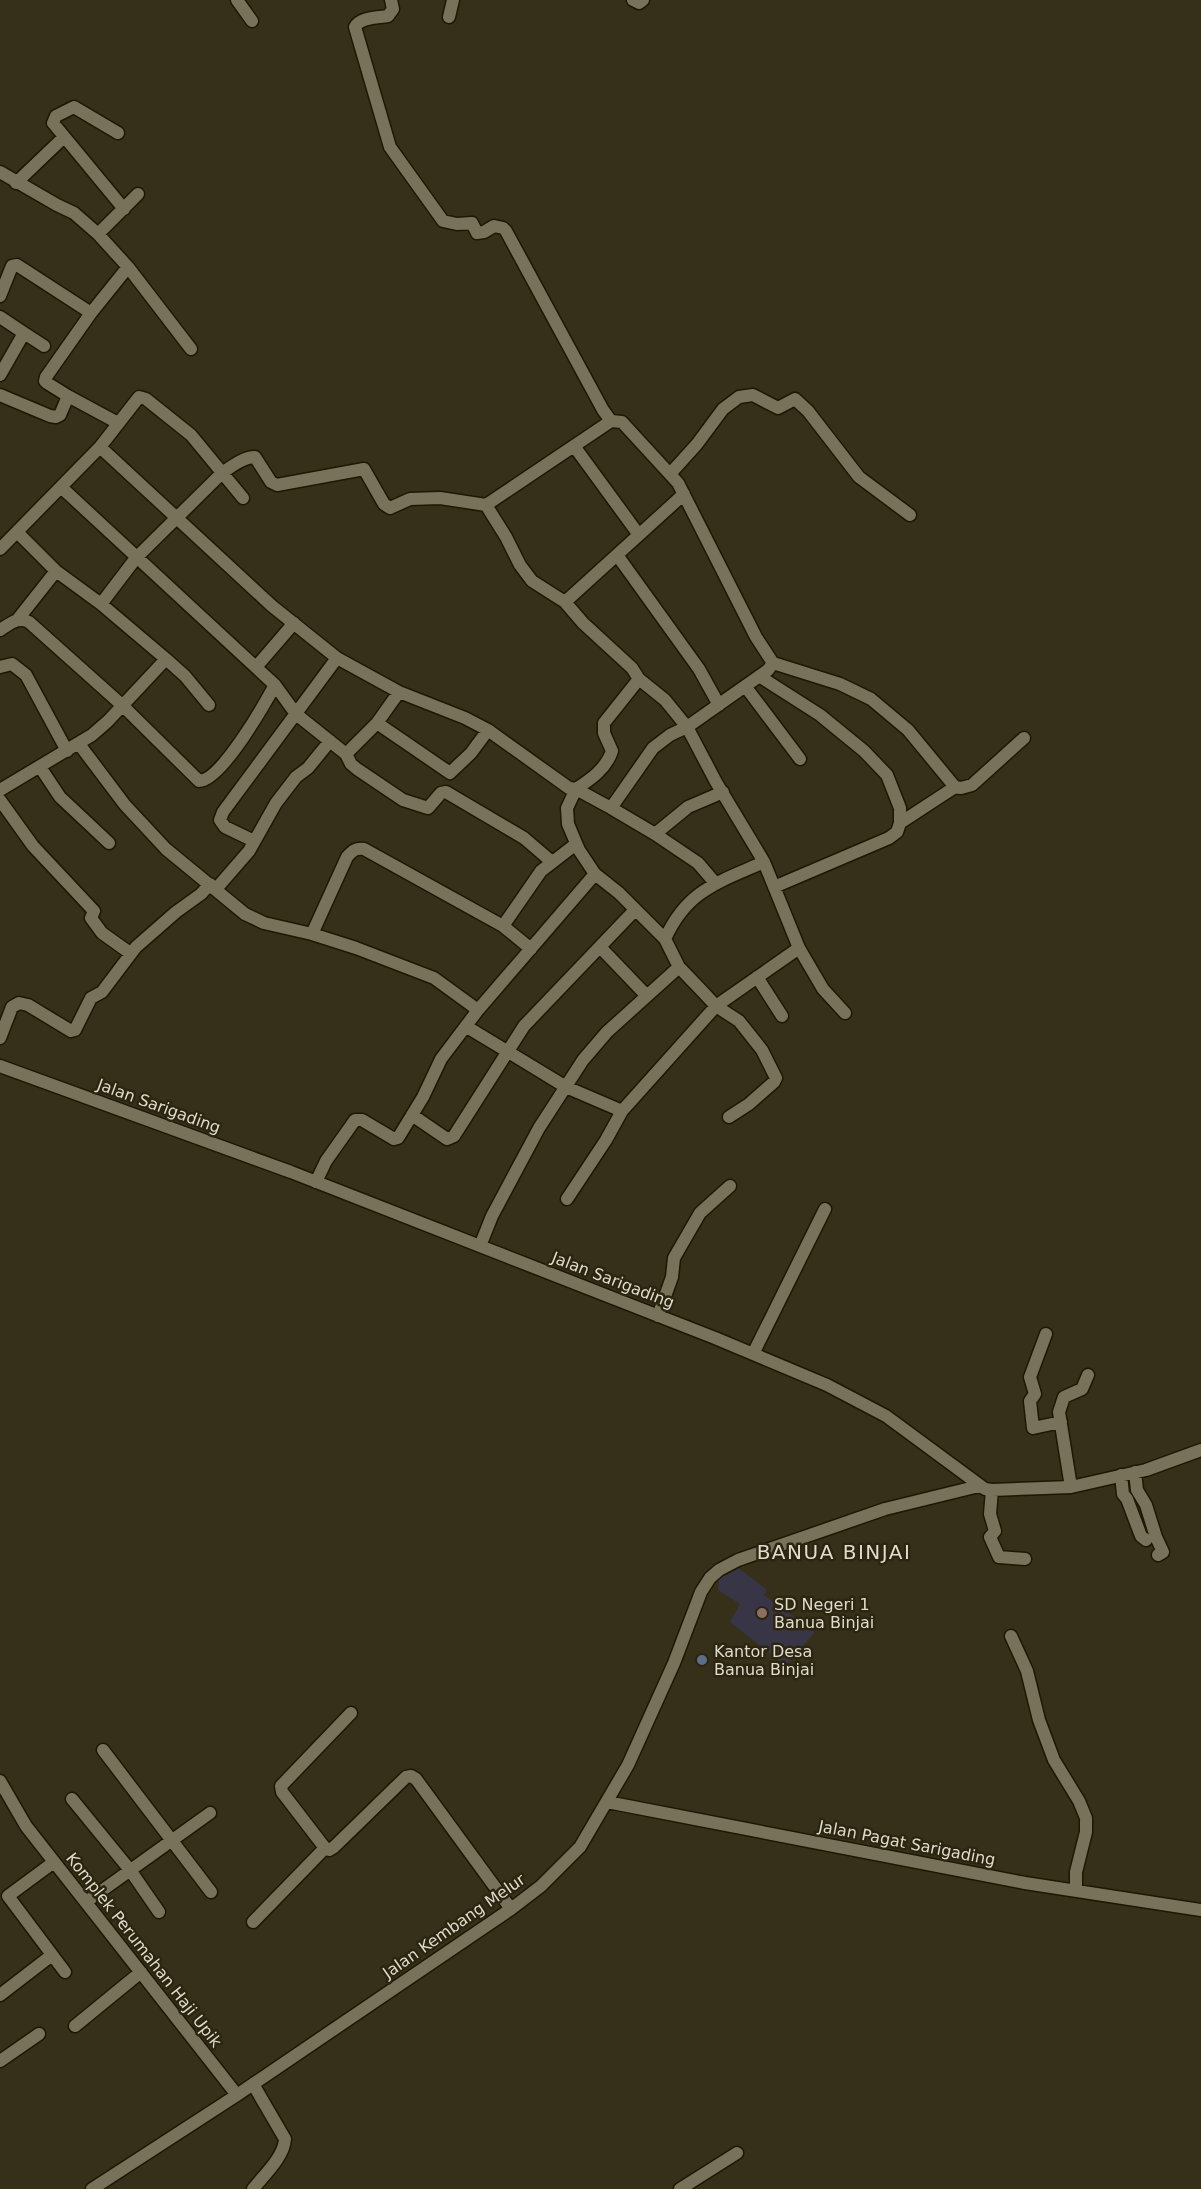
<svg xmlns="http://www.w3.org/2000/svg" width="1201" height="2189" font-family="'DejaVu Sans',sans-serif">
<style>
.education{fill:#383546}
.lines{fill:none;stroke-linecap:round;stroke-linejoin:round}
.minor-casing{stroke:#1d1703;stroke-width:15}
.minor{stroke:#79725a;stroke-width:12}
.education-dot{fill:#8d6e63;stroke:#2c2610;stroke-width:2}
.service-dot{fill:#5c6f8a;stroke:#2c2610;stroke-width:2}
.labels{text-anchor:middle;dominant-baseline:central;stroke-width:5;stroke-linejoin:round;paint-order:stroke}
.street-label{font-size:16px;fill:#dfdbce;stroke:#2c2610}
.poi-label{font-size:16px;fill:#dfdbce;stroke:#2c2610;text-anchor:start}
.quarter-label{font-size:20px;letter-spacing:1.5px;fill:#dfdbce;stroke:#2c2610}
</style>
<rect width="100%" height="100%" fill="#36301a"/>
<!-- education -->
<path class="education" d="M736 1566 767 1590 764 1595 815 1632 786 1666 730 1622 740 1604 718 1590 719 1579Z"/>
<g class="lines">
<defs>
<path id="minor" d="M237 0 252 21
M391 0 393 9 388 16C377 18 361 17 355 27L390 147 443 221 457 224 472 223 477 233 484 232 494 226 503 228 506 231 603 410 611 421 622 422 678 483 756 637 773 663 768 670 687 727 670 735 653 748 611 808 576 789
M633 0 639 3 643 0
M449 17 453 0
M118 133 74 107 56 116 53 123 124 209
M0 172 57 205 74 213 98 234 128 267 191 349
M16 183 64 137
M98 234 138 194
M0 296 12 266 17 265 91 313
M0 317 24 333
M0 375 24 333 44 346
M0 395 50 416 56 417 60 415 68 396 47 383 45 381 46 377 91 313 128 267
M68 396 118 423
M574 446 639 535
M100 447 272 606 337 658 399 692 465 718 488 730 562 783 569 788 576 789 567 808 568 824 579 850 595 874 619 893 665 939 679 967 702 991 716 1006 739 1021 762 1050 776 1078 774 1082 749 1104 729 1117
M670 474 697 444 723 409 739 397 753 395 778 408 795 399 808 411 859 477 910 515
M61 487 275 685 296 714 346 754 377 723 399 692
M486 505 611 421
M17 532 56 571 101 604 166 659 185 676 209 705
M0 549 100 447 139 397 146 399 191 435 243 498
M617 555 699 669 719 705
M565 602 684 494
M101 604 136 558 222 473C232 466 244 457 255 457L271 482 277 485 364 469 384 504 390 508 410 499 440 498 486 505 506 537 520 565 532 581 565 602 583 623 632 668 639 679 665 700 687 727 716 782 764 862 799 948 716 1006 622 1111 606 1140 567 1199
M18 619 56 571
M0 630C10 624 18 616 29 622L123 706 199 781C221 781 264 705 275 685
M773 663 840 684 871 699 908 730 955 787
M0 667 12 664 26 675 67 751
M256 667 294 623
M759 676 820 715 864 751 887 775 900 808V823L897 832 889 838 774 887
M745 686 800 759
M377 723 450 773 471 753 488 730
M79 744 125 805 166 849 245 914 264 923 312 934 356 948 434 978 478 1010 441 1059 423 1097 398 1138 394 1139 362 1120H355L326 1161 316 1182
M346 754 351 764 357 769 403 800 428 808 441 793 446 792 524 838 552 862
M40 767 60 797 109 843
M576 789C591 779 606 769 612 751L604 733V723L639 679
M0 790 92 735 108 721 166 659
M0 800 33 846 94 911 91 918 102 933 130 953
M611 808 655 834 698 863 716 884
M900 823 955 787 961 788 972 785 1024 738
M655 834 688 807 723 792
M254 841 225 827 220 820 223 812 337 658
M216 889 249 851 276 803 296 777 308 768 330 741
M312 934 347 857C353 850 356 848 364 849L503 926
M665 939C687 890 719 882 764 862
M600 947 647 996
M799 948 823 989 845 1013
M531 949 503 926 541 871 576 844
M757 977 782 1016
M478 1010 595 874
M467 1027 566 1087 622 1111
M0 1038 12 1007 19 1003 28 1005 71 1031 75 1030 91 998 102 992 136 947 176 912 201 894 210 884
M0 1066 291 1172 715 1338 827 1385 886 1416 985 1489 992 1490 1071 1487 1146 1470 1201 1450
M412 1115 447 1139 454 1136 524 1026 635 910
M480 1246 492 1216 539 1128 583 1060 607 1032 679 967
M658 1316 672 1277 674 1258 700 1213 730 1186
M1046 1334 1030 1377 1035 1394 1030 1401 1033 1428 1061 1422
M753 1354 825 1209
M1135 1472 1137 1490 1146 1505 1156 1537 1163 1552 1158 1555
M1121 1475 1123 1494 1127 1499 1141 1536 1146 1540
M1071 1487 1059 1412 1064 1397 1082 1389 1088 1375
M992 1490 990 1514 995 1531 990 1537 999 1557 1025 1559
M1011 1636 1027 1671 1039 1720 1054 1760 1079 1801 1086 1818V1832L1076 1872V1891
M351 1713 281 1786 282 1792 325 1848 329 1850 334 1847 406 1777 411 1776 416 1779 511 1909
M103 1750 211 1892
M0 1781 26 1826 237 2095
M72 1799 130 1870 159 1912
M607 1802 1025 1883 1201 1910
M54 1862 8 1896 65 1972
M86 1902 210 1813
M253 1922 325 1848
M0 1995 52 1955
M75 2026 141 1972
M0 2061 39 2034
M92 2189 237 2095 511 1909 541 1886 580 1847 628 1765 674 1663 701 1592 710 1578 719 1570 738 1560 885 1509 979 1486
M253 2189C264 2175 284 2157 285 2139L253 2084
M680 2189 737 2153"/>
</defs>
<!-- minor casing -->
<use href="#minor" class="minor-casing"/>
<!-- minor -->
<use href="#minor" class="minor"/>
</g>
<!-- markers -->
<circle class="education-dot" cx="762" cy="1613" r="6"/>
<circle class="service-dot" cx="702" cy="1660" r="6"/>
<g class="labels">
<!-- street labels -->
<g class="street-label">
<text transform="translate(159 1106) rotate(20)">Jalan Sarigading</text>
<text transform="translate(613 1280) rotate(21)">Jalan Sarigading</text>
<text transform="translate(907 1843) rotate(11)">Jalan Pagat Sarigading</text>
<text transform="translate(454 1926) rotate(-35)">Jalan Kembang Melur</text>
<text transform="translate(144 1950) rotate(52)">Komplek Perumahan Haji Upik</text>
</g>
<!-- poi labels -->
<g class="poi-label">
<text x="774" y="1604">SD Negeri 1<tspan x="774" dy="18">Banua Binjai</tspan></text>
<text x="714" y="1651">Kantor Desa<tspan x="714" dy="18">Banua Binjai</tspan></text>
</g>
<!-- quarter labels -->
<g class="quarter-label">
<text x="834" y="1552">BANUA BINJAI</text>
</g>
</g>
</svg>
